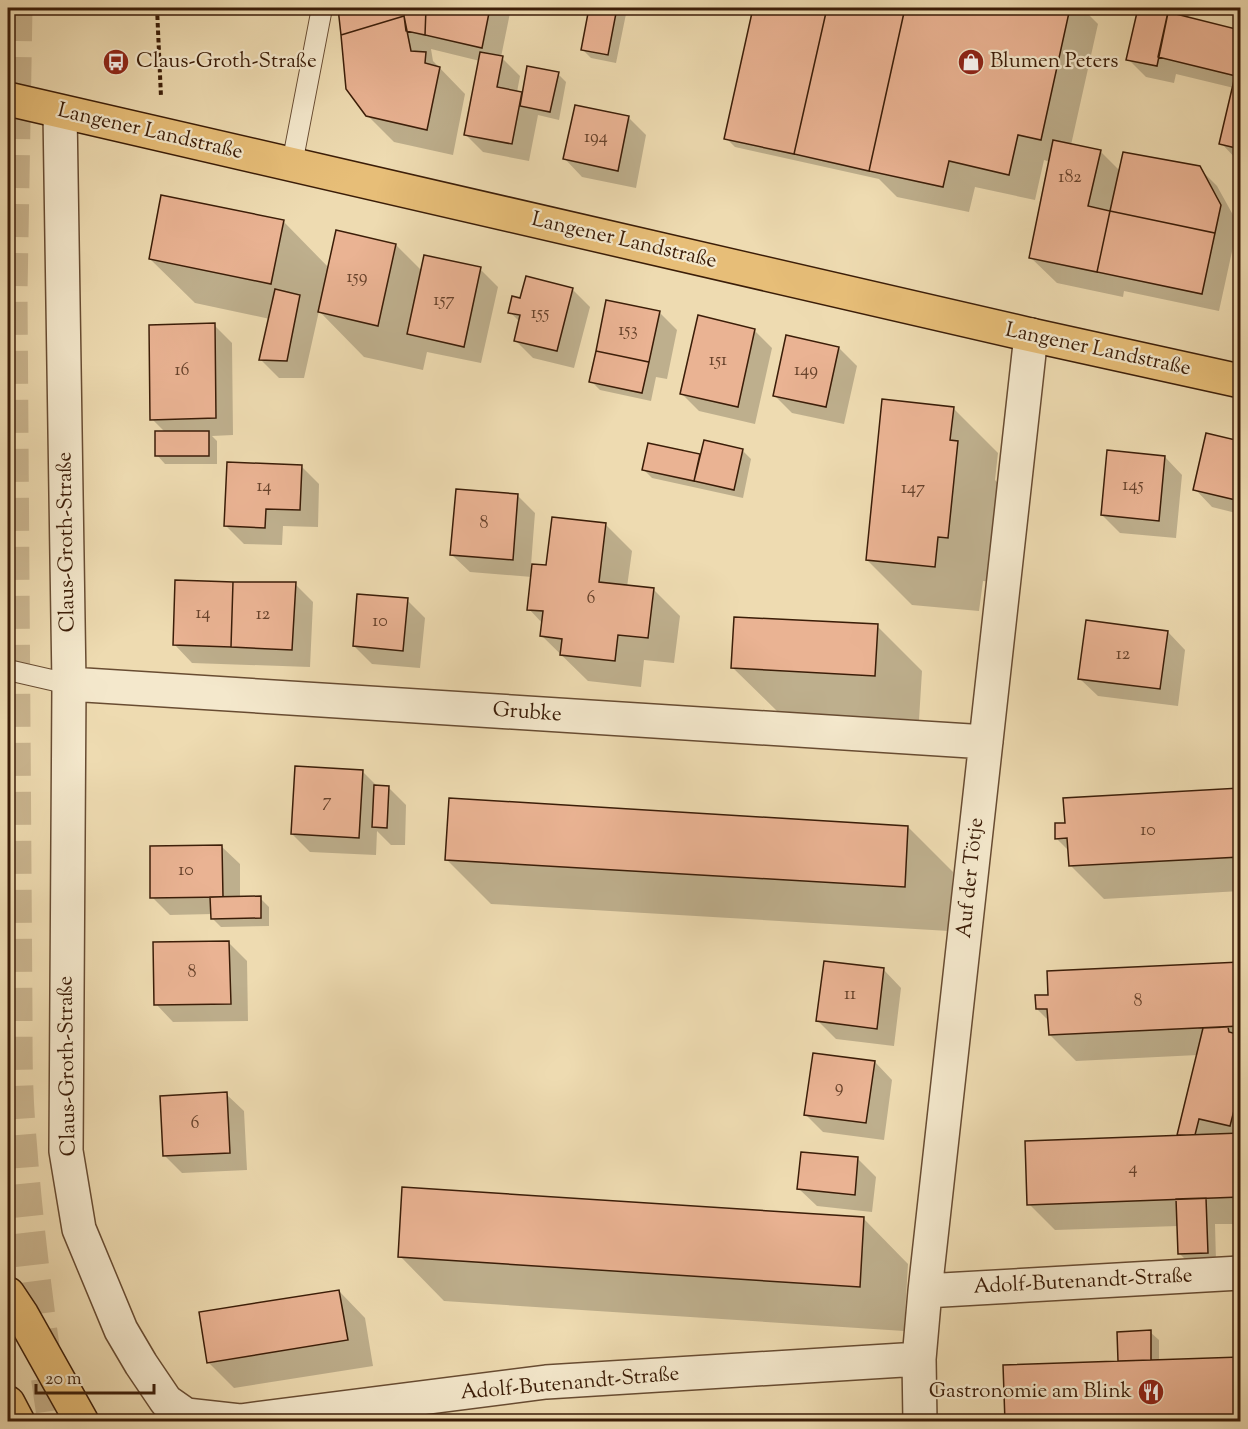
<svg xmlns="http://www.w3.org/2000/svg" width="1248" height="1429" font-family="'Sorts Mill Goudy',serif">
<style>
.shadow{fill:#0003}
.building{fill:#eab393;stroke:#3b1d08;stroke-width:1.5}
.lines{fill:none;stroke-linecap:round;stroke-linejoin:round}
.primary-tunnel{stroke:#cab58f;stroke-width:33;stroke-dasharray:33 16;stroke-linecap:butt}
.lane-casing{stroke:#684c32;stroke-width:22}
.street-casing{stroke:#684c32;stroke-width:36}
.primary-casing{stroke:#3b1d08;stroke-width:36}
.path{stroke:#3b1d08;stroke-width:4;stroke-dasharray:4.5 3;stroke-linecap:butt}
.lane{stroke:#f4e8cc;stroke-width:20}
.street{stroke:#f4e8cc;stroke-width:33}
.primary{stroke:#e7be78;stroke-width:33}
.labels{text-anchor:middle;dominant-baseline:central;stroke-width:4.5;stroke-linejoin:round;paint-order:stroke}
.number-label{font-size:18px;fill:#67422b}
.poi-label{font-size:21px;fill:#3b1d08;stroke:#f4e8cc;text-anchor:start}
.street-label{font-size:21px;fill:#3b1d08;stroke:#f4e8cc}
</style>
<rect width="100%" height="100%" fill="#eedbb1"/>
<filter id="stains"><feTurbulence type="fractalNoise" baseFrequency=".00333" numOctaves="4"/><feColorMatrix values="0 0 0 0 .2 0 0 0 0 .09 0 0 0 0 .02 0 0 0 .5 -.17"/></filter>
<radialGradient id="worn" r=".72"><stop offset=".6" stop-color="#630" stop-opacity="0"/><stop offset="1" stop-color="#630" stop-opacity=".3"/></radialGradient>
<!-- shadow -->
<path class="shadow" d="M340 8H511L501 57 520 76 517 92 523 95 558 74 566 82 559 120 538 115 529 161 483 152 465 134 480 61 431 49 433 61 465 94 453 155 394 142 367 115 343 35Z
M528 8H625L627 9 616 63 591 58 582 49 591 10Z
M755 8H1082L1098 24 1071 145 1100 151 1120 171 1199 168 1217 186 1238 224 1219 311 1124 291 1123 297 1057 283 1030 257 1050 162 1044 160 1035 200 975 187 969 212 897 197 879 179 735 147 726 138Z
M1139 8H1183L1189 14 1188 19 1240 31V163L1221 143 1234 88 1176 74 1174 83 1146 77 1128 59Z
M629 118 646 135 636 188 582 177 565 159Z
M283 221 329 268 396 245 422 271 480 269 498 287 481 363 427 352 423 370 364 357 319 311 304 378H279L261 360 270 319 195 303 150 259Z
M572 289 590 307 574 368 533 358 515 340 520 322 510 312 521 300Z
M659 312 677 330 667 379 656 377 651 401 600 390 591 381Z
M214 325 232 343 233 435 212 436 217 441V464H165L157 455 165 432 152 419Z
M754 330 772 348 755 424 699 411 681 393Z
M839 348 857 366 844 424 792 413 775 396Z
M953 408 998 453 995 480 1002 487 992 582 983 581 979 611 912 605 867 560Z
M1207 435 1240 443V514L1212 507 1195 489Z
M649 445 701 456 742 450 751 459 743 498 652 478 644 470Z
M1165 457 1182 475 1176 538 1120 533 1102 515Z
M301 466 319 484 318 527 283 526 282 545 244 544 226 526Z
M517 495 535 513 531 565 547 567 606 525 632 551 627 587 654 590 680 616 674 663 644 660 641 687 588 681 542 636 543 624 529 609 532 577 470 572 452 555Z
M295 584 313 602 310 667 192 663 175 645Z
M407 600 425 618 420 668 372 664 354 646Z
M877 626 922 671 919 720 778 712 733 668Z
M1168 632 1185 650 1178 706 1098 696 1080 679Z
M362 771 378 787H388L406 805 405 845H391L377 831 376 855 310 852 292 834Z
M1240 790V891L1104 899 1070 865 1069 851 1057 839 1067 824 1065 799Z
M908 827 953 872 949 931 491 904 446 859Z
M222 847 240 864V898H260L269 907V926L221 927 212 918V914L170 915 152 897Z
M8 931 13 937 12 1083H8Z
M229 943 247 961 248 1021 173 1022 156 1004Z
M1240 963V1224H1215L1216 1261 1188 1262 1179 1253 1178 1226 1055 1230 1029 1204 1181 1137 1179 1135 1198 1055 1076 1061 1050 1035 1049 1021 1037 1009 1049 996V972Z
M884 970 901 988 894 1046 836 1039 818 1021Z
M875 1062 892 1080 884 1140 823 1132 805 1114Z
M226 1094 244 1111 247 1170 182 1173 164 1155Z
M858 1159 876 1177 872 1212 817 1206 799 1189Z
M864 1219 908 1264 904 1331 444 1301 400 1256Z
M339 1291 365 1318 373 1366 234 1388 208 1362Z
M1150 1332 1159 1340V1361L1240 1359V1422H1007L1119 1362 1118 1333Z"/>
<!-- building -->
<path class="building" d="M338 8H426L425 35 406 31 404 16 341 35Z
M426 8H490L482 48 425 35Z
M589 8H617L608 55 581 50Z
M753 8H827L794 154 724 139Z
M827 8H905L869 171 794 154Z
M905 8H1070L1041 140 1018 135 1009 175 949 161 943 187 869 171Z
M1138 8H1169L1157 66 1126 60Z
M1168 12 1240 30V77L1158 57Z
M404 16 411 51 426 52 425 63 440 67 427 130 366 116 346 89 341 35Z
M480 52 503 56 497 87 522 92 512 144 464 135Z
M527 66 559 72 550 112 520 106Z
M1235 76 1240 77V149L1219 144Z
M575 105 629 116 618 171 563 159Z
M1053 140 1101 150 1088 206 1110 211 1097 272 1029 258Z
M1123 152 1200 166 1221 205 1215 233 1110 211Z
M161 195 284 220 271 284 149 259Z
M1110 211 1215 233 1202 294 1097 272Z
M336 230 396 244 378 326 318 312Z
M424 255 481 267 464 347 407 334Z
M526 276 573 288 557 351 514 341 520 315 508 313 512 296 520 298Z
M275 289 300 295 287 361 259 360Z
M606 300 660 311 649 362 596 351Z
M698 315 755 329 738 407 680 394Z
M215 323 216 418 150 420 149 325Z
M786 335 839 347 826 407 773 396Z
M596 351 649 362 642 393 589 382Z
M882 399 954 407 950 440 958 441 948 538 938 537 935 567 866 560Z
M155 431H209V456H155Z
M1206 433 1240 441V501L1193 490Z
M704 440 743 449 734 490 694 481Z
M648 443 700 454 694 481 642 470Z
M1107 450 1165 456 1159 521 1101 515Z
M227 462 302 465 300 510 266 509 265 528 224 526Z
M456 489 518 494 513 560 450 555Z
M552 517 606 523 599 582 654 588 648 638 618 635 615 661 560 655 562 639 540 636 543 611 527 610 532 564 546 565Z
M175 580 233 582 231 647 173 645Z
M233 582H296L292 650 231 647Z
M357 594 408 598 403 651 353 646Z
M734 617 878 624 875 676 731 668Z
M1086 620 1168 631 1160 689 1078 679Z
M295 766 363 770 359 838 291 834Z
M374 785 389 786 387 828 372 827Z
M1240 788V857L1069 866 1067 838 1055 839V823H1065L1063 798Z
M449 798 908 826 905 887 445 860Z
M222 845 223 897 150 898V846Z
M261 896V918L211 919 210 897Z
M229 941 231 1004 154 1005 153 942Z
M824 961 884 968 877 1029 816 1021Z
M1240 962V1026L1049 1035 1047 1009H1036L1035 995H1048L1047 971Z
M1228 1027 1229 1032 1240 1035V1087L1230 1126 1199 1119 1195 1135H1177L1203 1028Z
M813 1053 875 1061 866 1123 804 1115Z
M227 1092 230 1153 163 1156 160 1096Z
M1240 1133V1197L1027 1205 1025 1141Z
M801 1152 858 1157 855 1195 797 1189Z
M402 1187 864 1217 860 1287 398 1257Z
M1206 1198 1208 1253 1178 1254 1176 1199Z
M339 1290 348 1340 207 1363 199 1312Z
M1151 1330V1360L1118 1361 1117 1332Z
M1240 1357V1422H1005L1003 1365Z"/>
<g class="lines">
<!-- primary-tunnel -->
<path class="primary-tunnel" d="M16 8 11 293 16 1016C16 1052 16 1089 19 1126 26 1225 39 1323 54 1422"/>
<defs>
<path id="lane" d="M292 164 322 8
M8 670 69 684"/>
<path id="street" d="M60 112 69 684 66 1151 79 1229 121 1330 141 1364 166 1401 186 1415 240 1421 546 1382 919 1359
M69 684 986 742
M925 1291 1240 1273
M920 1422 919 1359 925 1291 1031 335"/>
<path id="primary" d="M8 99 1031 335 1240 381
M8 1294 22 1315 82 1422
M8 1403 18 1422"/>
</defs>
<!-- lane casing -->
<use href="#lane" class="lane-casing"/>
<!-- street casing -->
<use href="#street" class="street-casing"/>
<!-- primary casing -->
<use href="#primary" class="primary-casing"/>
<!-- path -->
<path class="path" d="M157 8 161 97"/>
<!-- lane -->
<use href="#lane" class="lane"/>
<!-- street -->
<use href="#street" class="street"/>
<!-- primary -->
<use href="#primary" class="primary"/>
</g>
<!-- icons -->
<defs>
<symbol id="bus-disc" viewBox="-11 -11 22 22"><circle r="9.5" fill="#8f2418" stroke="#f4e8cc"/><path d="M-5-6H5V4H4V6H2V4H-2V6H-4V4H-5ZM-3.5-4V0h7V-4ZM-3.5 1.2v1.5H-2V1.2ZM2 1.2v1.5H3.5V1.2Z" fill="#fff"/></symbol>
<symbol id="shop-disc" viewBox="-11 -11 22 22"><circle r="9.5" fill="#8f2418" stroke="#f4e8cc"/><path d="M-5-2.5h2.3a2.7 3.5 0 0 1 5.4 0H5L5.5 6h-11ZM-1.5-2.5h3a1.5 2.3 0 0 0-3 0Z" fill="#fff"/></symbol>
<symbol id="restaurant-disc" viewBox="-11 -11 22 22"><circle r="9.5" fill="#8f2418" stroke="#f4e8cc"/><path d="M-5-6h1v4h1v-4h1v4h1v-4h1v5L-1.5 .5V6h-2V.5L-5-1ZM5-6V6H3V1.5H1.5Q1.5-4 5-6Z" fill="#fff"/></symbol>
</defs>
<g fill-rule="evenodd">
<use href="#bus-disc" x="101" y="47" width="30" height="30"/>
<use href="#shop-disc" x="956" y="47" width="30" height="30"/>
<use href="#restaurant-disc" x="1136" y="1377" width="30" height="30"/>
</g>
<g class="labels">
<!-- number labels -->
<g class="number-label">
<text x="596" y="138">194</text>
<text x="1070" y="178">182</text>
<text x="357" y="278">159</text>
<text x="444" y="301">157</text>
<text x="540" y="314">155</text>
<text x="628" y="331">153</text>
<text x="718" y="361">151</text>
<text x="182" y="371">16</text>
<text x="806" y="371">149</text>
<text x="1133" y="486">145</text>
<text x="264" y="487">14</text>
<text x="913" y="489">147</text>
<text x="484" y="524">8</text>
<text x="591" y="599">6</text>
<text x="203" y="614">14</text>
<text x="263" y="615">12</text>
<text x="380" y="622">10</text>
<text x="1123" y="655">12</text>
<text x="327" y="802">7</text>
<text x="1148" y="831">10</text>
<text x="186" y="871">10</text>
<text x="192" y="973">8</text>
<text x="850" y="995">11</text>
<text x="1138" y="1002">8</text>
<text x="839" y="1088">9</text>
<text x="195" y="1124">6</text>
<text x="1133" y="1169">4</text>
</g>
<!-- poi labels -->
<g class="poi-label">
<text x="136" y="62">Claus-Groth-Straße</text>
<text x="990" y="62">Blumen Peters</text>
<text x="1132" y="1392" text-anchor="end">Gastronomie am Blink</text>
</g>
<!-- street labels -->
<g class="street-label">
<text transform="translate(150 132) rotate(13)">Langener Landstraße</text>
<text transform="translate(624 241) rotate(13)">Langener Landstraße</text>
<text transform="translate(1098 350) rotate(12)">Langener Landstraße</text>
<text transform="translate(67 542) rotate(-91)">Claus-Groth-Straße</text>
<text transform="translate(527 713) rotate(4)">Grubke</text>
<text transform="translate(971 878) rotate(-84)">Auf der Tötje</text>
<text transform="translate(68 1066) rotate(-91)">Claus-Groth-Straße</text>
<text transform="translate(1083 1282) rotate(-3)">Adolf-Butenandt-Straße</text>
<text transform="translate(570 1384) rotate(-5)">Adolf-Butenandt-Straße</text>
</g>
</g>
<!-- margin -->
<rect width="1248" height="1429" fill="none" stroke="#eedbb1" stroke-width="30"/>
<rect x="9" y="9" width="1230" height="1411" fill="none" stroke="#3b1d08" stroke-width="3"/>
<rect x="15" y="15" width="1218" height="1399" fill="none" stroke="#3b1d08" stroke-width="1.5"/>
<!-- scale -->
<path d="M36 1384v9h118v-9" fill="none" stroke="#3b1d08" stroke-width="3"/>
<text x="45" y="1384" font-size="18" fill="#3b1d08" stroke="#f4e8cc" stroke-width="4.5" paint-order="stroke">20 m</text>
<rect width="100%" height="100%" filter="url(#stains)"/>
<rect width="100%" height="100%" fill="url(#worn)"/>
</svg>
